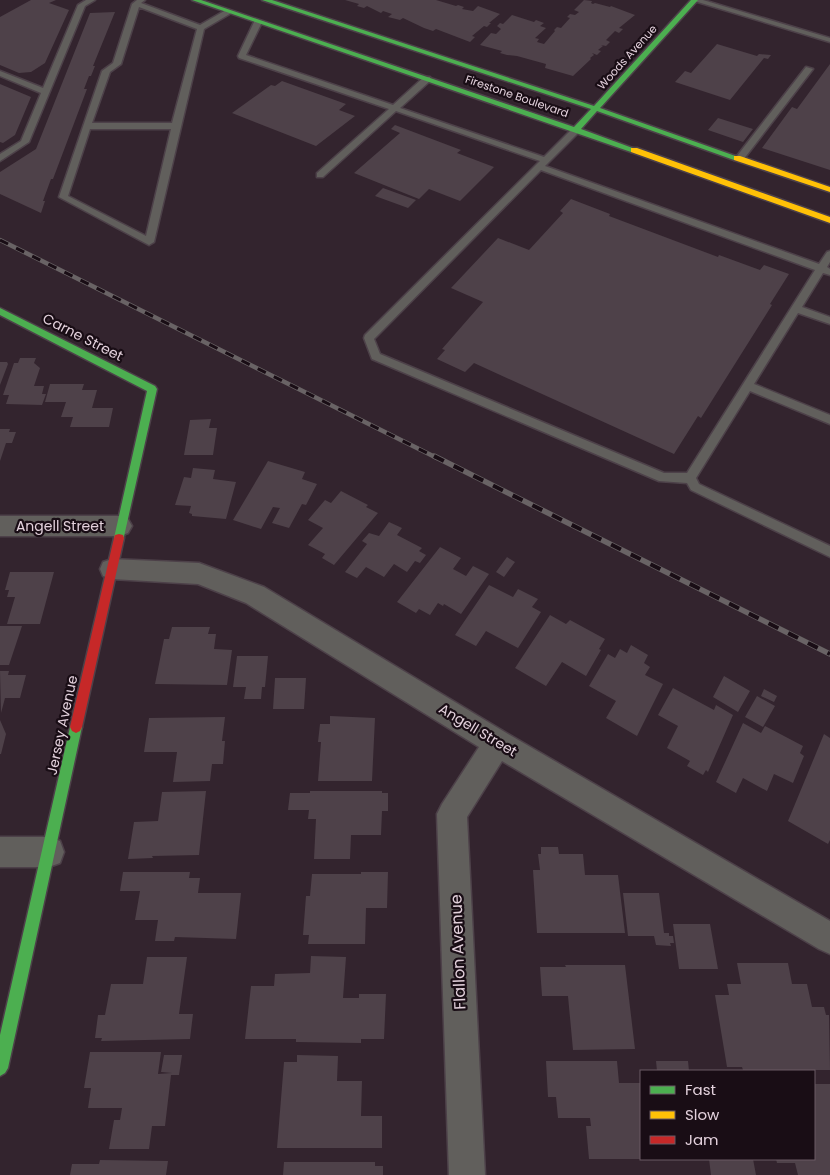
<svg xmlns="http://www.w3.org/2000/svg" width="830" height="1175" font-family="Poppins,sans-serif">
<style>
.building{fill:#4e4149}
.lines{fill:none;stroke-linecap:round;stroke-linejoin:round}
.lane-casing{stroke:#4d4149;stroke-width:3}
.street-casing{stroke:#4d4149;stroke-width:3}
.fast-casing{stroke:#4d4149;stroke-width:3}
.slow-casing{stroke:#4d4149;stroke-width:3}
.jam-casing{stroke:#4d4149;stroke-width:3}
.lane{fill:#615f5c;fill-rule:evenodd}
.street{fill:#615f5c;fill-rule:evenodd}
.fast{fill:#4caf50;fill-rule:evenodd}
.slow{fill:#ffc107;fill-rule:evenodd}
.jam{fill:#c62828;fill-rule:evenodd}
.rail-far1-casing{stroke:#696365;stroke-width:4.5}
.rail-casing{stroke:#696365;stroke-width:5.5}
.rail-far1{stroke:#190d15;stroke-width:3;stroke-dasharray:9;stroke-linecap:butt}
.rail{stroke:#190d15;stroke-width:4;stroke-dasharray:11;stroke-linecap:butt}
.labels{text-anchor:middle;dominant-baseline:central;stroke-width:4.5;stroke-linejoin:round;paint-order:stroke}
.far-street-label{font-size:11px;fill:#e3d1dc;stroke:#190d15}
.street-label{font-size:14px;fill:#e3d1dc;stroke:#190d15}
.near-street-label{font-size:16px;fill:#e3d1dc;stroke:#190d15}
</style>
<rect width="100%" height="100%" fill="#33242e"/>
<!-- building -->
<path class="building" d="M31 0H56L49 3 69 10 45 63 31 72 19 73 0 65V17Z
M345 0H436L456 6 458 5 464 7 462 9 473 11 478 6 500 14 489 23H491L487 27 484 26 472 36 475 37 470 42 436 29 433 31 424 28 403 18 400 20 388 17 392 14 383 11 381 13 367 6 364 8 357 6 359 4Z
M584 0 592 1 591 3 593 4 595 3 610 7 611 6 635 15 619 28 623 29 619 33 615 31 606 40 610 42 606 46 601 45 603 46 598 50 601 51 597 55 592 53 594 55 590 58 591 59 573 76 545 68 546 64 517 56 507 55 500 53 502 51 480 45 491 33 496 34 501 29 497 26 500 23 503 24 512 15 534 22 536 20 544 23 540 26 546 28 535 38 539 39 537 42 544 44 555 31 554 30 557 27 561 28 570 18 567 17 570 14 575 15 579 12 574 10Z
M115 12 93 66H95L91 76H89L84 89H87L53 179H51L43 201H45L41 213 0 194V172L36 149 90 13Z
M717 44 757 56 759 54 771 55 768 59 764 58 730 100 675 82 685 71 691 73Z
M830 64V170L762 148 792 107 797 109Z
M282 81 346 104 339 110 355 116 316 146 232 113 271 85 275 86Z
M0 84 31 97 15 135 3 143 0 142Z
M718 118 753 129 743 142 708 130Z
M395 125 461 150 457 153 494 167 460 201 429 189 419 199 354 173 400 133 391 129Z
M383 188 416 200 408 208 375 196Z
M571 199 610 214 609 216 718 257 719 255 760 270 764 265 789 274 770 304 772 305 701 418 698 416 674 454 474 363 465 372 437 359 445 350 442 349 483 302 451 288 498 238 529 250 563 213 560 211Z
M20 358H36L34 363 40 368 34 386H44L42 394H46L42 405 6 404 9 395H3L14 363H18Z
M0 362H7L8 364 0 385Z
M50 384H84L82 390H97L92 408H113L109 427H70L73 417H61L66 402H45Z
M211 419 209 428H217L213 455H184L190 420Z
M0 429H10L9 432H16L12 443H6L0 461Z
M268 461 305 472 302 479 317 484 306 505 302 504 289 528 272 523 280 508 273 507 261 529 233 520Z
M193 468 215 470 213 479 236 482 226 519 192 516V514L189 513 191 506 175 505 184 477 191 478Z
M341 491 368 505 366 507 378 513 334 565 322 558 325 554 308 545 323 528 308 520 325 500 331 503Z
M389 522 402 528 397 535 422 548 419 551 426 555 420 563 415 561 407 572 394 564 384 577 366 567 357 578 345 572 367 544 362 541 369 533 379 536Z
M440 547 461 558 453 569 466 576 473 566 489 574 461 614 444 604 443 606 438 603 430 615 419 609 416 613 397 602Z
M507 557 515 562 504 577 496 572Z
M10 572H54L40 624H7L15 597H7L9 590H5Z
M489 585 513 597 518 589 538 599 532 607 541 612 518 648 486 631 476 646 455 635Z
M550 615 566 624 570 620 605 639 599 649 601 650 586 676 562 662 546 686 515 668Z
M0 626H22L9 665H0Z
M172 627H210L208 634H216L214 649 232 650 227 685 155 684 164 639H169Z
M631 645 648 655 644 663 650 667 645 675 663 684 637 736 606 718 616 701 589 686 608 654 615 658 620 649 627 653Z
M237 656H268L265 687H262L261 699H244L246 687H233Z
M0 671H9L8 675H26L20 698H5L1 713Z
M724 676 750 691 738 712 713 697Z
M275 678H306L304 709H273Z
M673 688 714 710 716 705 733 715 708 772 706 770 703 775 687 766 690 761 667 748 678 726 658 715Z
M764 689 777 696 774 702 761 696Z
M757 696 775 706 763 727 745 717Z
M330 716 375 718 372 781H318L321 742H318L320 724H330Z
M225 717 222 741H225L223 764H212L210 781 173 782 177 752H144L149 718Z
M0 720 6 734 1 754H0Z
M743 723 761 733 765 726 803 746 800 753 804 756 793 783 774 774 767 791 743 778 736 793 716 782Z
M824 734 830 738V840L828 844 788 821Z
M206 791 199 855 152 856 153 858 128 859 134 822 158 821 162 792Z
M310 791H382V793H388V811H382L381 835H351L350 859H314L316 819H308L309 810H288L290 793H310Z
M541 847H558L559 854H583L585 875H618L625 933H537L533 870H540L538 854H541Z
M123 872H190L189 878H200L198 893H241L236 939 175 937 174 941H155L158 920H135L140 891H120Z
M361 872H388L387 908H366L365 944H308L309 935H303L306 896H310L312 874H361Z
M623 893H659L664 933H669V936H673L674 943H670L671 946 656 945 654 936H628Z
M673 924H710L718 969H679Z
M311 956 346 957 343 998H359V994H386L384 1039H361V1043L296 1042V1039H245L251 986H274L275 974 310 973Z
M147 957H187L179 1014H193L190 1039 101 1041 102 1038H95L98 1015H105L111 984H143Z
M737 963H788L792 984H807L812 1007H824L826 1015H829L830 1070H743L742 1067H727L715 995H729L727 984H741Z
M565 965H625L635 1049 573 1050 568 996H542L540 967H566Z
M90 1052H161L158 1074 172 1073 161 1072 164 1055H182L179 1075H171L165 1126H152L149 1149H109L114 1120H120L122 1108H88L91 1088H84Z
M297 1055 338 1056 337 1081H362L361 1116H382V1148H277L284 1062H297Z
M546 1061H617L619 1083H641V1159H589L586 1126H591L590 1118H558L556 1097H548Z
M656 1061H688L689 1071H657Z
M814 1084H830V1175H798L795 1163H777L776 1159H814Z
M709 1159H753L756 1175H711Z
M100 1160 168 1161 166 1175H70L72 1164H99Z
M284 1162H375V1166H383V1175H283Z"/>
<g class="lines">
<defs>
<path id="lane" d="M86 0H95L85 6 29 142 0 161V154L21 141 41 93 0 76V71L43 88 78 5Z
M137 0H145L141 3 200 25 226 10 233 12 204 29 154 242 149 245 59 197 102 71 113 63 132 4ZM139 7 197 29 172 123H92L110 72 121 64ZM90 129H171L146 236 68 196Z
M691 0H703L830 38V42Z
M255 20 262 22 246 55 393 105 424 77H430V81L400 108 544 157 573 128H579V132L545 166 819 264 827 252 830 251V262L827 267 830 269V275L823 273 802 307 830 317V324L798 313 754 384 830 415V424L750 391 696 478 699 484 830 546V557L691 490 687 483 659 481 372 359 364 338 365 335 540 161 396 111 323 177H317V173L389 109 239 58 238 56ZM541 170 815 270 687 473H664L380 354 374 339Z
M806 67 813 69 743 160H737V156Z"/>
<path id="street" d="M0 516H120L128 519 132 526 128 533 120 536H0Z
M112 559 199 563 264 587 508 734 830 921V954L819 949 502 761 467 817 485 1175H449L437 814 442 804 479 747 246 603 198 584 112 579 103 576 100 569 103 562Z
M0 837H49L60 841 64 852 60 863 49 867H0Z"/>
<path id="fast" d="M192 0H201L574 127 591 109 262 0H272L594 106 691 0H698L600 108 741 158 734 160 597 111 581 129 638 150 631 152Z
M0 308 155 386 157 389 123 541H115L114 538 147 391 0 315Z
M76 721 80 723 82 727 8 1068 5 1073 0 1076V1035L70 727 72 723Z"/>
<path id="slow" d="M631 148H637L830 217V223L631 152Z
M734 156H740L830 187V192L734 160Z"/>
<path id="jam" d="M119 534 123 535 124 538 82 727 80 731 76 733 72 731 70 727 114 538 115 535Z"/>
</defs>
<!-- lane casing -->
<use href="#lane" class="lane-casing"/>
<!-- street casing -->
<use href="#street" class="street-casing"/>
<!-- fast casing -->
<use href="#fast" class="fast-casing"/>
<!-- slow casing -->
<use href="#slow" class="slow-casing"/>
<!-- jam casing -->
<use href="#jam" class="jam-casing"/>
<!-- lane -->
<use href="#lane" class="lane"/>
<!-- street -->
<use href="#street" class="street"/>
<!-- fast -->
<use href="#fast" class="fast"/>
<!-- slow -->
<use href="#slow" class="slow"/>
<!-- jam -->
<use href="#jam" class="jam"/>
<defs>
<path id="rail-far1" d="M0 240 437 458"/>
<path id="rail" d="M434 456 830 654"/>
</defs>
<!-- rail-far1 casing -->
<use href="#rail-far1" class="rail-far1-casing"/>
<!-- rail casing -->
<use href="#rail" class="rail-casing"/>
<!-- rail-far1 -->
<use href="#rail-far1" class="rail-far1"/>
<!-- rail -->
<use href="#rail" class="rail"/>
</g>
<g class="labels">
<!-- far-street labels -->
<g class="far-street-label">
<text transform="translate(627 57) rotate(-48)">Woods Avenue</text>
<text transform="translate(517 96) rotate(19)">Firestone Boulevard</text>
</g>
<!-- street labels -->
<g class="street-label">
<text transform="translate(83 337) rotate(27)">Carne Street</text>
<text x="60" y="526">Angell Street</text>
<text transform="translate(62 725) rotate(-78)">Jersey Avenue</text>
<text transform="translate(478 730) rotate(31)">Angell Street</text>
</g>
<!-- near-street labels -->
<g class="near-street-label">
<text transform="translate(458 952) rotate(-92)">Flallon Avenue</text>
</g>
</g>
<!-- legend -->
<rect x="640" y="1070" width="175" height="90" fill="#190d15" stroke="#6a5b65"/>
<rect x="650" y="1086" width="25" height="8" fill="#4caf50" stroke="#6a5b65"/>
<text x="685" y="1095" font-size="15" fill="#e3d1dc">Fast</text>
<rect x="650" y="1111" width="25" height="8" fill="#ffc107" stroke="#6a5b65"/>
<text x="685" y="1120" font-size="15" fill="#e3d1dc">Slow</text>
<rect x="650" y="1136" width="25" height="8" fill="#c62828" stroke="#6a5b65"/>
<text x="685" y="1145" font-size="15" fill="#e3d1dc">Jam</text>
</svg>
